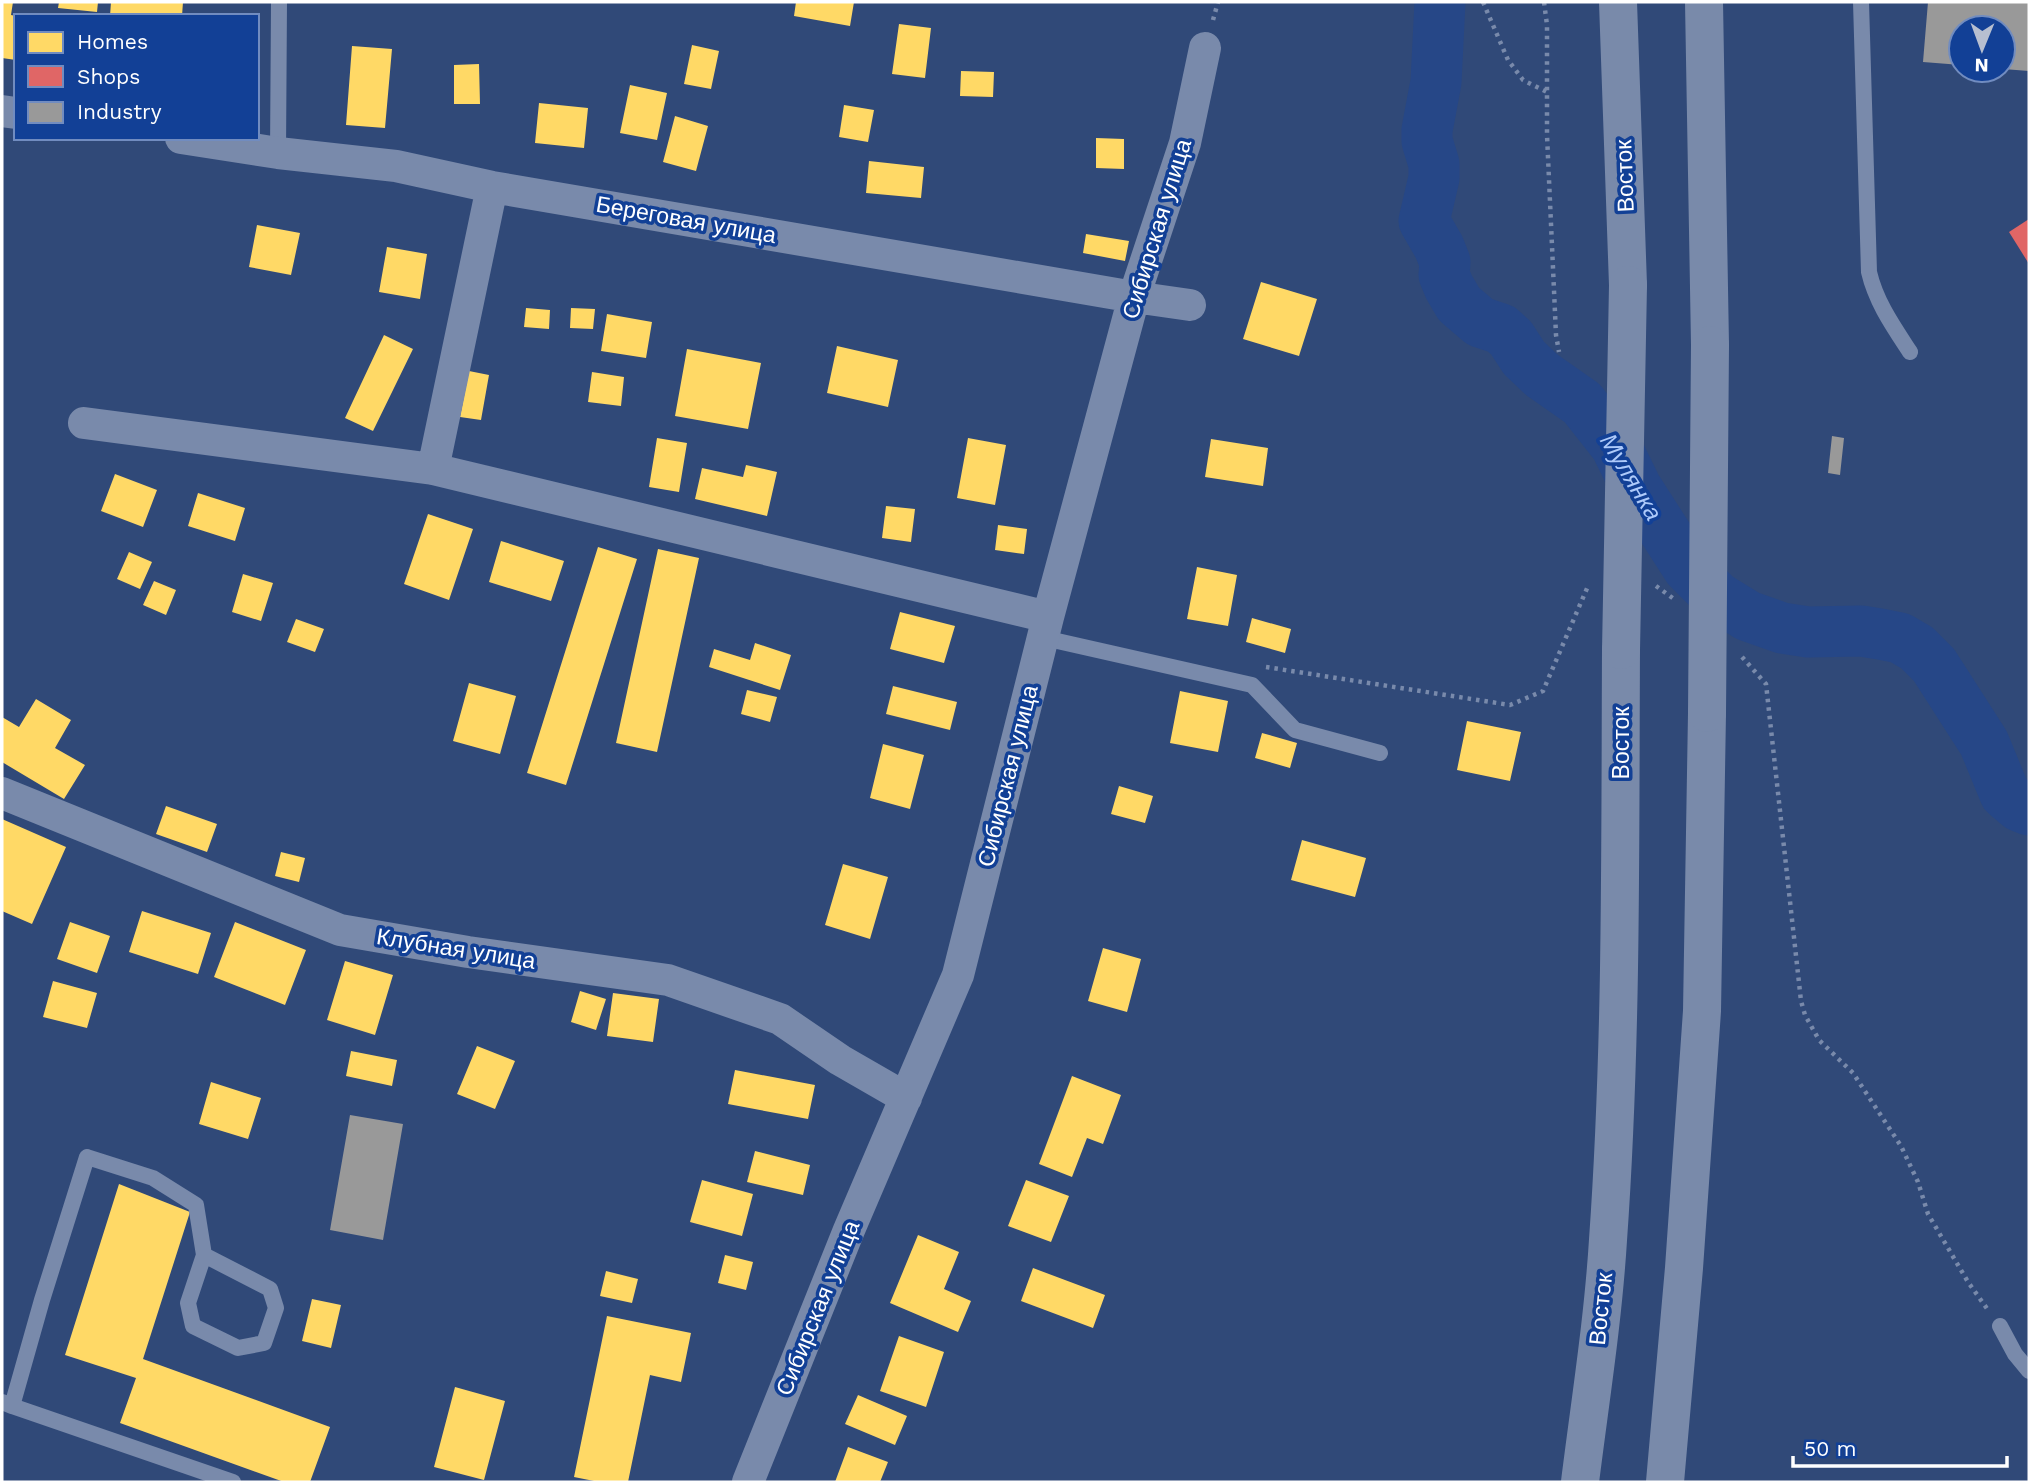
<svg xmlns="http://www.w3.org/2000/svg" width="2031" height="1484" font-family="'Work Sans',sans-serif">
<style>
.homes{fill:#ffd966}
.shops{fill:#e06666}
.industry{fill:#999}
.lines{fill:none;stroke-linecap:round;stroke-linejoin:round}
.river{stroke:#264787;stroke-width:51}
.path{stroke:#798aab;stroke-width:4.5;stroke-dasharray:3.5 5;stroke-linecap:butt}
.service{stroke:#798aab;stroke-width:16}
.minor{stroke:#798aab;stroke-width:32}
.trunk{stroke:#798aaa;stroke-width:38}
.trunk-bridge{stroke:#798aaa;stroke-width:38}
.labels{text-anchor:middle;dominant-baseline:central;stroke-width:7;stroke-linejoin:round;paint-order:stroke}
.street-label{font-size:23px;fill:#fff;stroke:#124096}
.water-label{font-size:24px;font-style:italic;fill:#aecafa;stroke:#124096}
</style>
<rect width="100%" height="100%" fill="#304978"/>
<!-- homes -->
<path class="homes" d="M2 2H13L11 15 16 16V60L2 58Z
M59 2H98L97 12 58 8Z
M111 2H183L182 16H110Z
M796 2H854L850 26 794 16Z
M899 24 931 28 925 78 892 74Z
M692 45 719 51 711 89 684 84Z
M352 46 392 49 385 128 346 125Z
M479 64 480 104H454V65Z
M961 71 994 72 993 97 960 96Z
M630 85 667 93 657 140 620 133Z
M539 103 588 108 584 148 535 143Z
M844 105 874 110 868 142 839 137Z
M675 116 708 126 696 171 663 162Z
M1096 138 1124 139V169L1096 168Z
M869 161 924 167 921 198 866 193Z
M257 225 300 233 291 275 249 267Z
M1086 234 1129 241 1125 261 1083 253Z
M387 247 427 254 420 299 379 292Z
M1261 282 1317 299 1299 356 1243 339Z
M526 308 550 310 549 329 524 327Z
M571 308 595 309 593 329 570 328Z
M607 314 652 322 646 358 601 351Z
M384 335 413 349 373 431 345 418Z
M837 346 898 360 888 407 827 393Z
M687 349 761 363 748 429 675 416Z
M469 371 489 375 481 420 460 417Z
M592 372 624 377 621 406 588 402Z
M657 438 687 443 679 492 649 487Z
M968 438 1006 445 995 505 957 498Z
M1211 439 1268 448 1263 486 1205 477Z
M746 465 777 472 767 516 695 499 702 468 743 477Z
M115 474 157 490 143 527 101 511Z
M198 493 245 508 235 541 188 526Z
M886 506 915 509 911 542 882 538Z
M428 514 473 529 449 600 404 584Z
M998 525 1027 529 1024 554 995 550Z
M501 541 564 561 551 601 489 582Z
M598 547 637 559 566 785 527 773Z
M658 549 699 558 657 752 616 743Z
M129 552 152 562 140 589 117 579Z
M1197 567 1237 575 1228 626 1187 619Z
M243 574 273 583 261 621 232 612Z
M154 581 176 590 166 615 143 605Z
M900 612 955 626 944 663 890 649Z
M1252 618 1291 629 1285 653 1246 642Z
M296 619 324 629 315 652 287 642Z
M755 643 791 655 780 690 709 667 714 649 750 660Z
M469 683 516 696 500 754 453 741Z
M893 686 957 702 950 730 886 714Z
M747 690 777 697 770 722 741 714Z
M1180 691 1228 701 1218 752 1170 743Z
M36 699 71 720 55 748 85 765 64 799 2 762V717L19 727Z
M1467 721 1521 732 1510 781 1457 770Z
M1262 733 1297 743 1290 768 1255 758Z
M883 744 924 755 910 809 870 798Z
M1119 786 1153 796 1145 823 1111 814Z
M166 806 217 824 207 852 156 834Z
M2 819 66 847 32 924 2 911Z
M1302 840 1366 858 1355 897 1291 880Z
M281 852 305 858 299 882 275 876Z
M843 864 888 877 870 939 825 925Z
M142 911 211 933 198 974 129 952Z
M70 922 110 936 97 973 57 959Z
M235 922 306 950 285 1005 214 977Z
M1103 948 1141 959 1127 1012 1088 1001Z
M345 961 393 975 375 1035 327 1020Z
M53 981 97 993 87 1028 43 1017Z
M580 991 606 999 596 1030 571 1022Z
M613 993 659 999 653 1042 607 1036Z
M477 1046 515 1061 495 1109 457 1094Z
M351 1051 397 1060 392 1086 346 1076Z
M735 1070 815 1085 808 1119 728 1104Z
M1072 1076 1121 1095 1103 1144 1087 1138 1072 1177 1039 1164Z
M211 1082 261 1098 248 1139 199 1124Z
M755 1151 810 1165 803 1195 747 1182Z
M702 1180 753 1194 742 1236 690 1222Z
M1026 1180 1069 1196 1051 1242 1008 1226Z
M119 1184 190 1212 143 1359 330 1427 310 1482H284L120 1423 136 1378 65 1355Z
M918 1235 959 1252 944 1289 971 1301 958 1332 890 1303Z
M725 1255 753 1262 746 1290 718 1283Z
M1033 1268 1105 1295 1093 1328 1021 1301Z
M606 1271 638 1279 632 1303 600 1296Z
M312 1299 341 1305 331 1348 302 1341Z
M607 1316 691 1333 681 1382 650 1375 628 1482H599L574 1477Z
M899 1336 944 1352 926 1407 880 1391Z
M455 1387 505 1401 484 1480 434 1467Z
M858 1395 907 1416 895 1445 845 1424Z
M848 1447 888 1462 880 1482H835Z"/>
<!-- shops -->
<path class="shops" d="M2029 219V264L2009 232Z"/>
<!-- industry -->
<path class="industry" d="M1928 2H2029V71L2003 69V28H1961V65L1923 62Z
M1832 436 1844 438 1840 475 1828 473Z
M350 1115 403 1124 383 1240 330 1230Z"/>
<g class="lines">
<!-- river -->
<path class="river" d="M1440 2 1436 82 1427 130V141L1434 164V178L1424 221 1439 247 1445 262 1444 275 1449 287 1459 304 1480 322 1501 329 1511 338 1524 358 1542 375 1582 403 1616 446 1636 487 1688 568 1717 597 1748 616 1782 628 1808 632 1861 631 1880 634 1900 638 1917 648 1934 665 1984 743 2005 794 2019 806 2029 810"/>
<!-- path -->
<path class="path" d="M1483 2 1508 60 1523 80 1547 92
M1544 2 1547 25V135L1556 335 1559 352
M1213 20 1218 2
M1656 586 1674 599
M1742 657 1766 684 1801 1001 1805 1015 1819 1040 1853 1073 1901 1146 1918 1182 1928 1214 1968 1282 1988 1310
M1266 667 1510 705 1543 691 1588 586"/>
<!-- service -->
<path class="service" d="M1861 2 1869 272C1876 302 1893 326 1910 352
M278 153 279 2
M1044 638 1252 685 1295 730 1380 753
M2000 1326 2015 1354 2029 1371
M2 1402 12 1406 42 1300 87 1157 153 1178 196 1205 204 1255 188 1303 193 1326 238 1348 264 1343 276 1308 270 1289 204 1255
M12 1406 233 1482"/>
<!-- minor -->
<path class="minor" d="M2 111 16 113
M181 138 278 153 396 166 492 187 1134 297 1190 305
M84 423 433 469 1048 617
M433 469 492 187
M2 793 340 930 468 952 668 980 780 1019 840 1060 906 1098
M748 1482 849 1230 958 975 1048 617 1134 297 1185 143 1205 48"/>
<!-- trunk -->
<path class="trunk" d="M1618 2 1628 285
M1704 2 1710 345
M1580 1482C1590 1402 1603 1321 1608 1240 1622 1043 1620 847 1621 650
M1665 1482 1684 1268 1702 1011 1707 713"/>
<!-- trunk-bridge -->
<path class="trunk-bridge" d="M1621 650 1628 285
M1707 713 1710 345"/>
</g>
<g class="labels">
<!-- street labels -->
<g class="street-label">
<text transform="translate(1625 176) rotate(-92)">Восток</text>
<text transform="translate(686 220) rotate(10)">Береговая улица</text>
<text transform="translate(1157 229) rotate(-73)">Сибирская улица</text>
<text transform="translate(1621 743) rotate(-90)">Восток</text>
<text transform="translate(1008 776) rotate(-76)">Сибирская улица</text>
<text transform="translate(456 949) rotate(9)">Клубная улица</text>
<text transform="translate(818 1308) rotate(-68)">Сибирская улица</text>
<text transform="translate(1601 1309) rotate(-84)">Восток</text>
</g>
<!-- water labels -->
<g class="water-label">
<text transform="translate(1631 477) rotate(59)">Мулянка</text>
</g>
</g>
<!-- border -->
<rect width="2031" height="1484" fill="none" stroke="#ffffff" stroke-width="7"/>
<!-- legend -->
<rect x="14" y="14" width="245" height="126" fill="#124096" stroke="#718cc0" stroke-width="2"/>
<rect x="28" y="32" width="35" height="21" fill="#ffd966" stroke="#718cc0" stroke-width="2"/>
<text x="77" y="49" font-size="21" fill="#ffffff">Homes</text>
<rect x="28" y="66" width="35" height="21" fill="#e06666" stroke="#718cc0" stroke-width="2"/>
<text x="77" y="84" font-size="21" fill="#ffffff">Shops</text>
<rect x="28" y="102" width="35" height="21" fill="#999999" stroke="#718cc0" stroke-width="2"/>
<text x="77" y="119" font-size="21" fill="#ffffff">Industry</text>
<!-- north arrow -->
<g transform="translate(1982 49) rotate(181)"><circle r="33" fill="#124096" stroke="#718cc0" stroke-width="2"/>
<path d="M0-5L12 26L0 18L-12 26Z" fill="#b7bfd0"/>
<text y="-10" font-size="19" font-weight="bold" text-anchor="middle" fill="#ffffff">N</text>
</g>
<!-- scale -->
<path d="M1793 1456v10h214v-10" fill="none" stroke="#ffffff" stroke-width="3.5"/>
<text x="1804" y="1456" font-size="21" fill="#ffffff" stroke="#124096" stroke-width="5" paint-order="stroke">50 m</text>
</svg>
